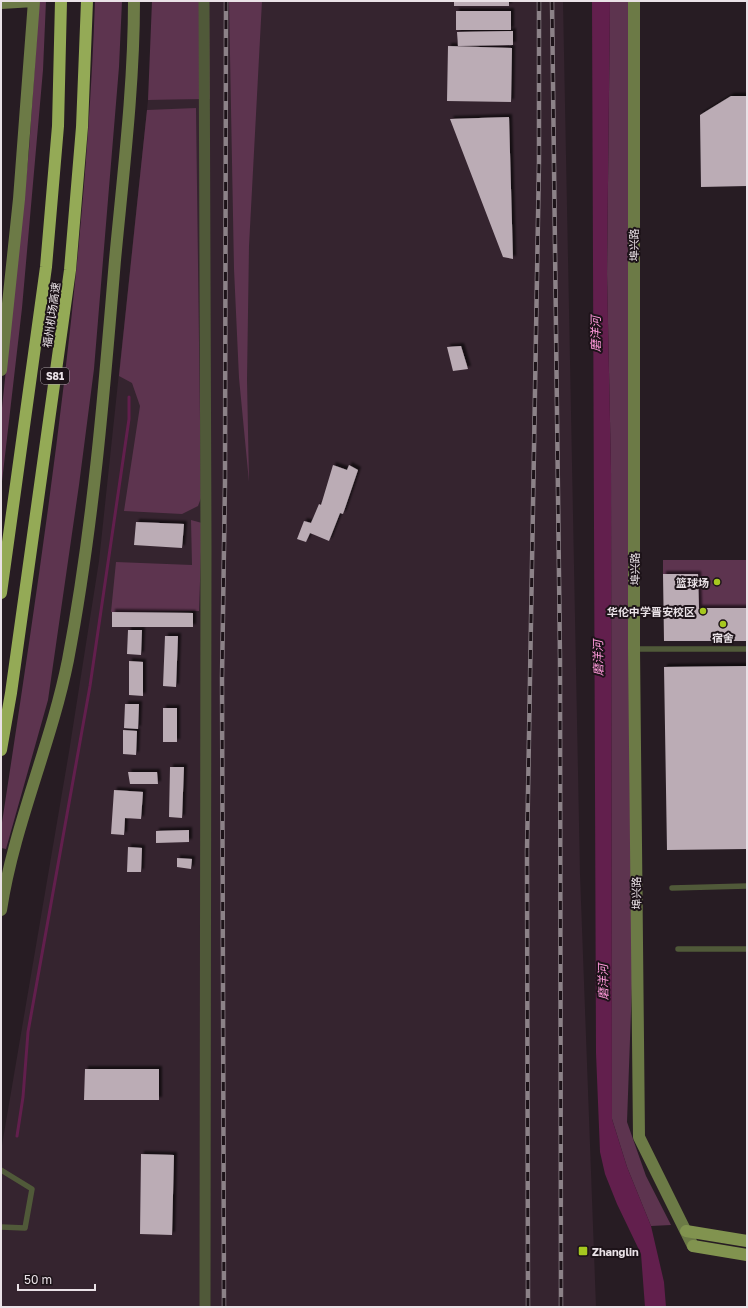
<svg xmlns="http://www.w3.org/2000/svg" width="748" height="1308" font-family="'Golos Text','Noto Sans SC',sans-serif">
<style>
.built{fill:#35242f}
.green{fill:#5d344f}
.water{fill:#621f4d}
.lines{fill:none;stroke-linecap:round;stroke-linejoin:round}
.stream{stroke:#621f4d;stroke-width:3}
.building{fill:#bbacb5;filter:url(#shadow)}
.lane{stroke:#505939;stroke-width:5.5}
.street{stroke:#505939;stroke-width:11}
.secondary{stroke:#6c7a46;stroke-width:12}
.primary{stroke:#81934f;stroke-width:12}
.highway{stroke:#94aa56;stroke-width:12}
.rail-casing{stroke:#8c8288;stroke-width:4.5}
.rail{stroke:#1d1319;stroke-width:3;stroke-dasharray:9;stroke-linecap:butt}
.poi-dot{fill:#a6c820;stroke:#1d1319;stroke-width:1.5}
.labels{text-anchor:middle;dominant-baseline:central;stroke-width:4;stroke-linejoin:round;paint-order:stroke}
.shield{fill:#1d1319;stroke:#aca4a9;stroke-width:1}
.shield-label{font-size:10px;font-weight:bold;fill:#eae2e7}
.street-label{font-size:11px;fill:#eae2e7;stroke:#1d1319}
.poi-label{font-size:11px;font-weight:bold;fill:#eae2e7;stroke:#1d1319;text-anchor:end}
.water-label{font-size:12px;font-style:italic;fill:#ff9adb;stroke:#1d1319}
</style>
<defs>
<filter id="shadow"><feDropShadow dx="3" dy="-3" stdDeviation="1" flood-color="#0009"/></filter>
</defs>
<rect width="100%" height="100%" fill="#271c23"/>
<!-- built -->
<path class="built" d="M209 1H563L580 874 596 1307H1V1151L69 752 99 561 148 100 210 99Z"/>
<!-- green -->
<path class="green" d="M39 1H46L43 70 22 308 1 490V417L29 150Z
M95 1H122L119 67 94 369 79 485 48 700 6 849 1 848V829C43 554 85 279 95 1Z
M152 1H209L210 99 148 100Z
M229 1H262L249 246 247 380 249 482 239 378 234 269Z
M610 1H631L632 984 627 1122 646 1176 671 1225 651 1226 627 1167 612 1119 611 470 607 274Z
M196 108 201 498 198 506 182 514 124 511 140 406 132 383 119 376 147 110Z
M191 520 202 523 199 611 111 612 116 562 192 565Z
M663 560H747V608H699L698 574H663Z"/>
<!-- water -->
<path class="water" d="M592 1H610L607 274 611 470 612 1119 627 1167 651 1226 664 1282 666 1307H645L641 1254 617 1204 605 1174 600 1152 596 1053Z"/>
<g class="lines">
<!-- stream -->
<path class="stream" d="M17 1136 23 1097 28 1032 90 686 129 419V397"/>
</g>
<!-- building -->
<path class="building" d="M454 1H509V6H454Z
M456 11H511V30H456Z
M513 31V45L458 46 457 32Z
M448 46 512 48 511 102 447 101Z
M731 96H746L747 186 701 187 700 115Z
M509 117 513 259 503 257 450 119Z
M461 346 468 369 453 371 447 347Z
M333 465 347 470 349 465 358 470 343 514 340 513 329 541 310 533 306 542 297 539 304 521 311 523 319 504 321 505Z
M136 522 184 524 182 548 134 545Z
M663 574H698L699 608H747V641H664Z
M112 612 193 613V627H112Z
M128 630H142L141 655 127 654Z
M165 636H178L176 687 163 686Z
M129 661 143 662V696L129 695Z
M747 666V849L667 850 664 667Z
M125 704H139L138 729 124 728Z
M163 708H177V742H163Z
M123 730 137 731 136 755 123 754Z
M170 767H184L182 818 169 817Z
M128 772H157L158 784H130Z
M114 790 143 792 141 819 125 818 124 835 111 834Z
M189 830V842L156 843V831Z
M128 847 142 848 141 872H127Z
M177 858 192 859 191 869 177 867Z
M85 1069H159V1100H84Z
M141 1154 174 1155 172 1235 140 1234Z"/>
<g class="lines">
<!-- lane -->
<path class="lane" d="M634 649H747
M672 888 747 886
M678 949H747
M1 1170 32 1189 25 1228 1 1227"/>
<!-- street -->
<path class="street" d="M204 1 206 546 205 1307"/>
<!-- secondary -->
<path class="secondary" d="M634 1V649L639 1137 693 1246
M1 3 34 1
M1 370 19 199 34 1
M1 910C14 825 51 745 68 660 93 528 104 394 115 260 123 175 134 86 134 1"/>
<!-- primary -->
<path class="primary" d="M686 1231 747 1241
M693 1246 747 1255"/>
<!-- highway -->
<path class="highway" d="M1 593 46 267 58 126 61 1
M1 750 11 693 70 270 82 127 87 1"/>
<defs>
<path id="rail" d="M552 1 560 658 561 1307
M224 1307 222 678 225 482 226 1
M528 1307 527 851 539 161V1"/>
</defs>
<!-- rail casing -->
<use href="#rail" class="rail-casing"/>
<!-- rail -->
<use href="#rail" class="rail"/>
</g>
<!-- markers -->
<g class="poi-dot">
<circle cx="717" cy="582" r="4"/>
<circle cx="703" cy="611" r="4"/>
<circle cx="723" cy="624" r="4"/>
<rect x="578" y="1246" width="10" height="10" rx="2"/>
</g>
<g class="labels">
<!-- shield labels -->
<rect class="shield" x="41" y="368" width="28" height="16" rx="3"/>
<g class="shield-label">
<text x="55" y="376">S81</text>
</g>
<!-- street labels -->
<g class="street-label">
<text transform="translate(633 245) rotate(-90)">埠兴路</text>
<text transform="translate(51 315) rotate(-82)">福州机场高速</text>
<text transform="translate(634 569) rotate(-90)">埠兴路</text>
<text transform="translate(636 893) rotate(-91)">埠兴路</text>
</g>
<!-- poi labels -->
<g class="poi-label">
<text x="709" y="582">篮球场</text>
<text x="695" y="611">华伦中学晋安校区</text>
<text x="723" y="637" text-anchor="middle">宿舍</text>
<text x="592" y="1251" text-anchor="start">Zhanglin</text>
</g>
<!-- water labels -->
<g class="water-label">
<text transform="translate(595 334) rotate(-90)">磨洋河</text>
<text transform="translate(598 658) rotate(-91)">磨洋河</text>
<text transform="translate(603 982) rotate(-91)">磨洋河</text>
</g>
</g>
<!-- border -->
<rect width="748" height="1308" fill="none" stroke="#eae2e7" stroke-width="4"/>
<!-- scale -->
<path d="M18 1284v6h77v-6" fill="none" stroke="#eae2e7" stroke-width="2"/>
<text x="24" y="1284" font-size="12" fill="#eae2e7" stroke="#1d1319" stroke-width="3" paint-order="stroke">50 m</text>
</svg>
